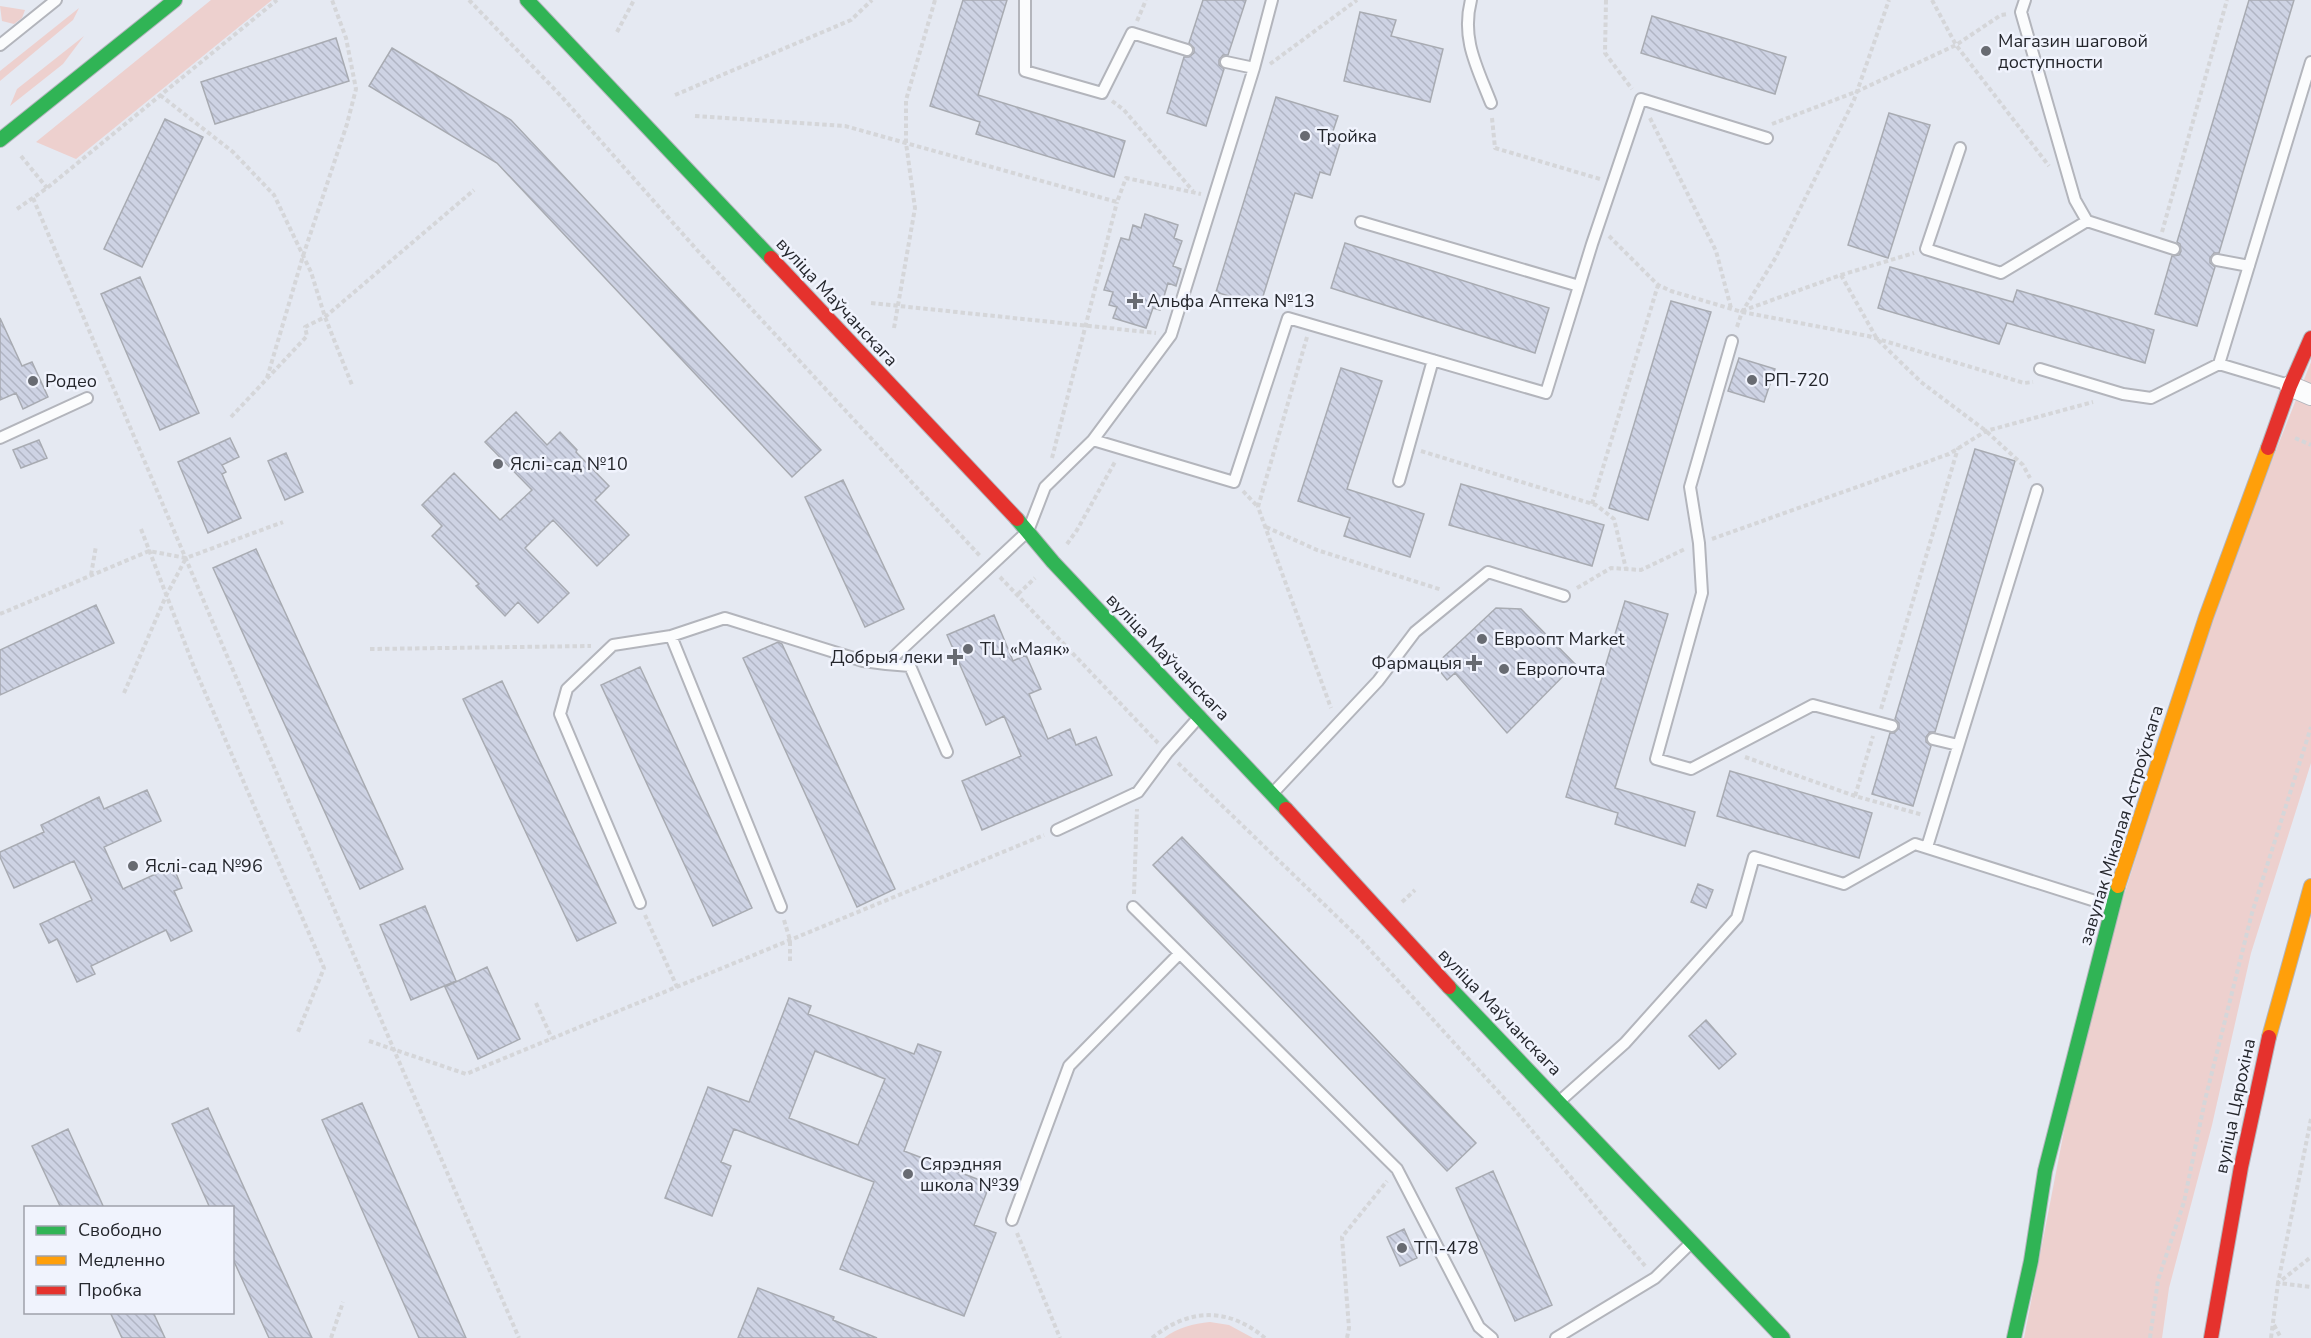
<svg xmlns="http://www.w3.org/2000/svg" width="2311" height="1338" font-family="'Nunito Sans',sans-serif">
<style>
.grass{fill:#edd0ce}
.building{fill:url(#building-back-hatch);stroke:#a8abb2;stroke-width:1.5;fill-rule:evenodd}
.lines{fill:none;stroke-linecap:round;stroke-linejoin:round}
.lane-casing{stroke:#b3b5bc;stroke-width:14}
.street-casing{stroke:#b3b5bc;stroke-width:22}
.fast-casing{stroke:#b3b5bc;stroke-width:16}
.slow-casing{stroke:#b3b5bc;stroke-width:16}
.jam-casing{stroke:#b3b5bc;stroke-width:16}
.path{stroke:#d5d6d9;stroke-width:4;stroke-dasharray:4.5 3;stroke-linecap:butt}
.lane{stroke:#fbfcfd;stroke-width:10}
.street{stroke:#fbfcfd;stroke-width:20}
.fast{stroke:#30b455;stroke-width:14}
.slow{stroke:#ff9f0a;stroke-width:14}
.jam{stroke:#e5322d;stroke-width:14}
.poi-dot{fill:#686b72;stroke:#f0f3fd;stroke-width:2}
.labels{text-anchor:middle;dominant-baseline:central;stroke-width:5;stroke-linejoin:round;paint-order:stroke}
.poi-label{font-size:18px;fill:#25272d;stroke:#f0f3fd;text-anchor:start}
.street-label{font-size:18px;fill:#25272d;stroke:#f0f3fd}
</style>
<defs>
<pattern id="building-back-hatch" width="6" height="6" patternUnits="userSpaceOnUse" patternTransform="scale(1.5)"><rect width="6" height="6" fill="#ced3e4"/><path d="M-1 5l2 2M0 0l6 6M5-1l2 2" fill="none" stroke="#b1b5c4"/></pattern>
</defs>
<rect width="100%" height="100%" fill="#e5e9f2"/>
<!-- grass -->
<path class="grass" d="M211 0H272L76 159 36 142Z
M0 6 25 10 22 18 14 24 2 21Z
M79 8 73 20 0 81V71Z
M84 36 63 64 10 106 17 89Z
M2311 362V763L2251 953 2212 1125 2169 1288 2162 1338H2024L2086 1017 2215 604Z
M1210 1322 1229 1325 1253 1338H1164C1178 1327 1193 1324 1210 1322Z"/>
<!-- building -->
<path class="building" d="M963 0H1007L978 95 1125 141 1114 177 976 134 980 122 930 106Z
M1203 0H1246L1228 55H1223L1219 60V65L1224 69 1206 126 1167 113 1184 57H1189L1194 53V48L1189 43Z
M2249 0H2294L2219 253H2214L2210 258V263L2215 267 2197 326 2155 314 2172 256 2179 255 2181 251 2180 244 2177 242Z
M1360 12 1396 20 1391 36 1443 49 1430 102 1344 81Z
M1652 16 1786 57 1775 94 1641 53Z
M336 38 349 81 215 124 201 82Z
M392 48 511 120 821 450 792 477 497 163 369 86Z
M1276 97 1338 116 1332 134 1342 137 1330 175 1320 172 1312 198 1295 193 1260 306 1216 292Z
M1889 113 1930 125 1888 258 1848 245Z
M165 119 203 137 142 267 104 249Z
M1145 214 1178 225 1174 238 1182 241 1173 266 1181 269 1176 286 1168 283 1160 310 1153 308 1146 328 1113 318 1117 307 1109 305 1113 292 1104 290 1121 238 1129 240 1133 225 1141 228Z
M1345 243 1549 308 1535 353 1331 288Z
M1890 267 2013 302 2017 290 2154 330 2145 363 2007 323 1999 344 1878 308Z
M140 277 199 413 160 430 101 294Z
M1671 301 1711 312 1648 520 1609 508Z
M0 318 22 366 32 362 48 397 23 409 16 393 0 400Z
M1739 358 1775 369 1764 402 1728 391Z
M1341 368 1382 381 1347 489 1424 514 1410 557 1344 536 1350 518 1298 501Z
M516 412 547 445 560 432 577 450 576 452 609 486 595 500 629 535 597 566 553 520 525 548 569 593 538 623 518 602 505 616 476 586 479 584 432 536 442 526 422 505 454 473 500 520 532 490 485 442Z
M230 438 239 457 222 465 226 472 222 474 241 518 208 533 178 462Z
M39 440 47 458 21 468 13 450Z
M1975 449 2015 461 1935 732H1930L1926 737V742L1931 746 1913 806 1872 794 1890 733H1894L1899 728V723L1895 719Z
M286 453 303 492 285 500 268 461Z
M843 480 904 609 865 627 805 497Z
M1461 484 1604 525 1592 566 1449 525Z
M256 549 403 869 360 889 213 568Z
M1625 601 1668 614 1615 788 1695 812 1685 846 1615 824 1618 813 1566 797Z
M96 605 114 643 0 695V650Z
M1496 608 1521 609 1575 664 1507 733 1455 673 1447 680 1435 665Z
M994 615 1013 661 1026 655 1041 689 1029 694 1048 739 1070 729 1076 745 1096 737 1112 775 982 830 962 781 1021 756 1004 716 986 725 947 635Z
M778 642 782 644 895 889 857 907 743 658Z
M640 667 752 908 713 926 601 685Z
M502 681 616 923 577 941 463 699Z
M1730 771 1872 813 1859 858 1717 816Z
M147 790 161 821 104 847 123 889 173 866 182 888 174 891 192 931 171 941 166 930 91 966 95 974 77 982 57 939 49 943 40 924 92 900 74 861 14 888 0 857V852L44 832 41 825 99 797 104 809Z
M1182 837 1476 1143 1447 1171 1153 865Z
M1698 884 1713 890 1706 908 1691 902Z
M425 906 456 981 411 1000 380 925Z
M487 967 520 1039 478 1059 445 987Z
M789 998 811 1006 808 1014 914 1054 918 1044 941 1052 904 1151 990 1184 974 1225 996 1233 964 1316 840 1269 874 1182 734 1129 721 1162 731 1166 712 1216 665 1198 708 1087 749 1102ZM815 1051 885 1079 858 1145 789 1118Z
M1706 1020 1736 1054 1719 1069 1689 1036Z
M362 1103 466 1338H419L322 1120Z
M208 1108 312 1338H269L232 1257V1208H210L172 1124Z
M68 1129 104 1208H61L32 1146Z
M1493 1171 1552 1305 1515 1321 1456 1188Z
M1404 1229 1417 1258 1400 1266 1387 1237Z
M758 1288 834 1317 833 1320 877 1338H738Z
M110 1312H153L165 1338H122Z"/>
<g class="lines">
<defs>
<path id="lane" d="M1025 0V71L1102 93 1132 33 1187 50
M1471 0C1461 39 1477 67 1491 103
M2025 0 2021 12 2075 200 2087 221 2174 249
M0 45 56 0
M1226 62 1254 68
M1960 148 1926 249 2001 273 2087 221
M1361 222 1579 286
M2217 260 2249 266
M1732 341 1690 487 1699 543 1702 593 1656 759 1691 769 1813 705 1892 726
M2219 364 2311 62
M2040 369 2123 394 2151 398 2219 364 2289 385
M0 438 87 398
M1093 440 1234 482 1288 318 1546 393 1592 244 1641 99 1767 138
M1399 481 1433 360
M671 636 781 907
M886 664 910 666 947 752
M1933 739 1958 745
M1272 794 1378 681 1415 632 1488 572 1564 596
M1057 830 1138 792 1167 753 1200 716
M1927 847 2037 490
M640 903 560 714 567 689 613 645 671 636 725 618 863 661 886 664 1028 531 1045 487 1093 440 1171 335 1254 68 1272 0
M1133 907 1397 1169 1479 1327 1492 1338
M1561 1100 1625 1043 1737 918 1754 857 1844 884 1915 844 2111 906
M1012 1220 1069 1066 1179 954
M1556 1338 1655 1278 1692 1242"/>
<path id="street" d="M2290 386 2311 395"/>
<path id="fast" d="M527 0 771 258
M0 140 175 0
M1017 519 1053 562 1286 809
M1449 987 1783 1338
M2014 1338 2031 1261 2045 1171 2118 886"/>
<path id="slow" d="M2118 886 2206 617 2268 448
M2269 1037 2311 886"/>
<path id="jam" d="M771 258 1017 519
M2268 448 2290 386 2311 338
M1286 809 1449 987
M2211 1338 2241 1167 2269 1037"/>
</defs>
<!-- lane casing -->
<use href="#lane" class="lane-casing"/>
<!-- street casing -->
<use href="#street" class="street-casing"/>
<!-- fast casing -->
<use href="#fast" class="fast-casing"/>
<!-- slow casing -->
<use href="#slow" class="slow-casing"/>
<!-- jam casing -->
<use href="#jam" class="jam-casing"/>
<!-- path -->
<path class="path" d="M469 0 561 96 697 250 980 556
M1606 0 1605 53 1632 89
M1932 0 1956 45 2049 166
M1137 21 1146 0
M617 32 634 0
M1270 64 1357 0
M160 95 233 152 274 195 311 272 325 317 352 385
M675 95 851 20 872 0
M1112 101 1124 110 1193 191
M695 116 845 126 1117 202 1126 178 1201 194
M1492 118 1495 148 1600 179
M1650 118 1716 251 1731 308
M1772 124 1858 91 1956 45 2001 15 2008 14
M21 156 47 188
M33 198 394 1050 519 1338
M17 209 47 188 277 0
M2162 232 2227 0
M1609 236 1658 285 1671 291 1742 312 1868 336 2024 383 2033 382
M1841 275 1877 339 1921 382 1986 431 2023 465 2030 478
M871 303 1156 333
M1742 311 1841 275 1914 253
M1737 327 1742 312 1776 257 1854 100 1889 0
M894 328 915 208 906 143V100L935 0
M1307 337 1258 507 1331 708
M267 378 303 256 347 124 356 89 346 38 332 0
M231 417 307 336 305 327 325 317 474 190
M2295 438 2311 445
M1421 451 1596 505 1614 519 1626 569
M1052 458 1117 202
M1243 491 1258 507
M1592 504 1658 285
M1266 527 1317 550 1442 590
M141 529 194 667 324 968 298 1032
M1712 539 1949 454 1986 431 2093 402
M1067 544 1077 530 1116 460
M91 575 96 546
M1000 577 1158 743
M1577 588 1611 568 1641 570 1685 549
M1018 594 1035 578
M0 614 149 551 186 558 283 522
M370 649 591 646
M124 693 166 596 186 558
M1881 709 1958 448
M1745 757 1855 796 1923 815
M1178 763 1362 941 1513 1108 1646 1267
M1855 796 1873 736
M1134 894 1137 809
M1402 902 1415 890
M645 915 677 987
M784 920 790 940V963
M536 1003 552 1039
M369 1041 466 1074 1044 835
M2311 1119 2278 1283 2311 1257
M1017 1233 1060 1338
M2274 1325 2281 1338
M331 1338 343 1302
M1152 1338C1189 1308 1228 1307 1265 1338
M1347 1338 1349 1328 1342 1237 1387 1181
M2150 1338 2158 1280 2184 1202 2205 1100 2252 913 2311 727
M2271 1338 2278 1283 2311 1287"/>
<!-- lane -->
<use href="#lane" class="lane"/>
<!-- street -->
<use href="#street" class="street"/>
<!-- fast -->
<use href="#fast" class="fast"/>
<!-- slow -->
<use href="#slow" class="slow"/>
<!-- jam -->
<use href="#jam" class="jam"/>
</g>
<!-- markers -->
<g class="poi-dot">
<circle cx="1986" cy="51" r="6"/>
<circle cx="1305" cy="136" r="6"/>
<path d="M1132 292h6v6h6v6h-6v6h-6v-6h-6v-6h6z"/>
<circle cx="1752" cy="380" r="6"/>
<circle cx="33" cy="381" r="6"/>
<circle cx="498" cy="464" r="6"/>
<circle cx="1482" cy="639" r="6"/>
<circle cx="968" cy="649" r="6"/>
<path d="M952 648h6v6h6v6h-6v6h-6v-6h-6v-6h6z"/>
<path d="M1471 654h6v6h6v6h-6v6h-6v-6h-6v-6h6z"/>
<circle cx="1504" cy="669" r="6"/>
<circle cx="133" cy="866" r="6"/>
<circle cx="908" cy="1174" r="6"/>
<circle cx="1402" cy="1248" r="6"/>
</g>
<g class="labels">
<!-- poi labels -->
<g class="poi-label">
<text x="1998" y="41">Магазин шаговой<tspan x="1998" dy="21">доступности</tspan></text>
<text x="1317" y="136">Тройка</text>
<text x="1147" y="301">Альфа Аптека №13</text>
<text x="1764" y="380">РП-720</text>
<text x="45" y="381">Родео</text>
<text x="510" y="464">Яслі-сад №10</text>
<text x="1494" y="639">Евроопт Market</text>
<text x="980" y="649">ТЦ «Маяк»</text>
<text x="943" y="657" text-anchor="end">Добрыя леки</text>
<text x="1462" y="663" text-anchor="end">Фармацыя</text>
<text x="1516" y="669">Европочта</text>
<text x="145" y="866">Яслі-сад №96</text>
<text x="920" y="1164">Сярэдняя<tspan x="920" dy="21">школа №39</tspan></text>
<text x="1414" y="1248">ТП-478</text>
</g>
<!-- street labels -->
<g class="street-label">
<text transform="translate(837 302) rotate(47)">вуліца Маўчанскага</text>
<text transform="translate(1168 657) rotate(46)">вуліца Маўчанскага</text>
<text transform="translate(2121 825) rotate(-73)">завулак Мікалая Астроўскага</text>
<text transform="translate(1500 1012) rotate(46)">вуліца Маўчанскага</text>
<text transform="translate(2235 1106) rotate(-78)">вуліца Цярохіна</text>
</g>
</g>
<!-- legend -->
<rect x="24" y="1206" width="210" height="108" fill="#f0f3fd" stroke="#9fa1aa" stroke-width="1.5"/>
<rect x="36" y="1226" width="30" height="9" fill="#30b455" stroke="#9fa1aa" stroke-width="1.5"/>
<text x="78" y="1236" font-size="18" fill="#25272d">Свободно</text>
<rect x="36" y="1256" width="30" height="9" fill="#ff9f0a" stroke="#9fa1aa" stroke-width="1.5"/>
<text x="78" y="1266" font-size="18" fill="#25272d">Медленно</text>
<rect x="36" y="1286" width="30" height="9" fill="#e5322d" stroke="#9fa1aa" stroke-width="1.5"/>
<text x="78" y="1296" font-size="18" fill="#25272d">Пробка</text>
</svg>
